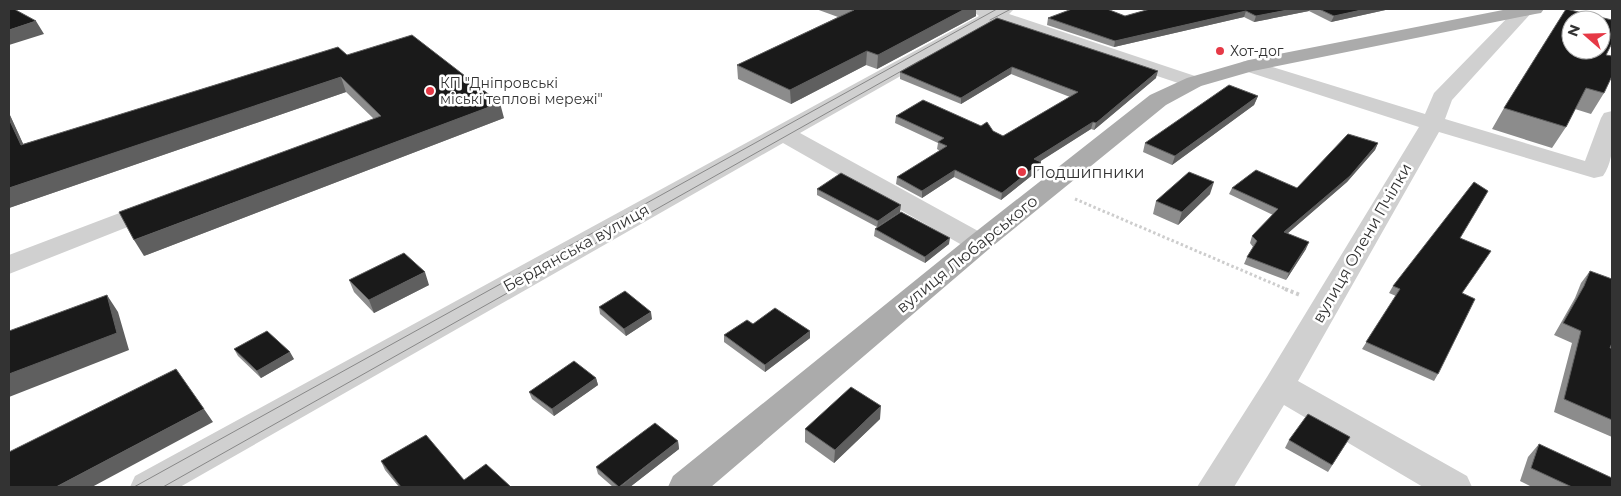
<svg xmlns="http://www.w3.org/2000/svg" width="1621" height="496" font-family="Montserrat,sans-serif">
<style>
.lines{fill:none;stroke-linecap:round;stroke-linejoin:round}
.path-far1{stroke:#cdcdcd;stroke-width:3;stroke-dasharray:2.5 2.5;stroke-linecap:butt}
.path{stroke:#cdcdcd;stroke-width:4;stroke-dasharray:3 3;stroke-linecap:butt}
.minor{fill:#d0d0d0;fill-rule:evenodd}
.major{fill:#ababab;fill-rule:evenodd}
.tram{stroke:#888;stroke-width:1}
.wall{fill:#8c8c8c}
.shaded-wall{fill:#5f5f5f}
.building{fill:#1a1a1a;stroke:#5f5f5f;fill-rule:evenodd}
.poi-dot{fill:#e63946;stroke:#fff;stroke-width:2}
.labels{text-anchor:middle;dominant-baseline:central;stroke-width:5;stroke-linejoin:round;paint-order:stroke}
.far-poi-label{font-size:14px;fill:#333;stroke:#fff;text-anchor:start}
.poi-label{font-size:16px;fill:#333;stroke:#fff;text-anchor:start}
.street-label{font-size:16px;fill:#333;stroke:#fff}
</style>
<rect width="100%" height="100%" fill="#fff"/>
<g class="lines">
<!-- path-far1 -->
<path class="path-far1" d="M1075 199 1288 290"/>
<!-- path -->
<path class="path" d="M1285 289 1300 295"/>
<!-- minor -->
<path class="minor" d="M974 9H1014L1009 14 1201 78 1205 82 1201 86 1194 88 1187 86 996 22 800 133 989 237 993 243 989 249 979 252 969 249 783 143 180 487H130L135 476 979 16 973 11Z
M1516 9H1532L1533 11 1452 100 1445 119 1585 161 1601 118 1604 113 1612 111C1612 133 1616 157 1603 176L1594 178 1439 132 1298 381 1467 476 1472 487H1423L1284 405 1234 487H1197L1267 377 1419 127 1242 70 1239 66 1242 62 1249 60 1256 62 1425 114 1434 93Z
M159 198 168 201 172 206 168 211 9 274V255Z"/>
<!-- major -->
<path class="major" d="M1508 9H1544L1541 13 1535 14 1253 71 1201 86 1166 105 989 249 711 487H668L673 476 969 237 1150 95 1187 78 1249 60Z"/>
<!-- tram -->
<path class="tram" d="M990 20 1011 9
M134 487 997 9
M163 487 921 60"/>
</g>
<!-- wall -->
<path class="wall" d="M816 9H976V16L877 69 866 65 791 104 738 79 737 65 838 17Z
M1150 9H1390L1331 22 1309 11 1254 22 1244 17 1114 47 1047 25 1048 18 1125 16Z
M997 18 1156 78 1094 130 1091 129 1040 161 1041 162 1040 169 1001 200 954 177 922 198 896 184 897 177 940 151 937 149 938 143 895 123 896 116 993 131 1003 136 1070 97 1011 74 961 104 900 79V72Z
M347 55 504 118 144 256 374 119 346 92 9 208V113L23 144Z
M1606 55 1604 93 1591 114 1575 109 1566 127 1552 148 1492 129 1504 108Z
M1258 96 1254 105 1172 165 1143 152 1145 143Z
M1378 143 1375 150 1347 182 1287 234 1306 249 1286 280 1244 264 1247 257 1253 247 1250 243 1252 236 1273 215 1229 194 1232 188H1297Z
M817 189 900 212 949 244 925 263 874 236 875 229 877 227 817 195Z
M1210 194 1178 225 1153 214 1156 201Z
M1460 238 1462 294 1438 374 1434 381 1362 349 1396 296 1389 293 1393 286Z
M1590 271 1610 348H1612V437L1554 412 1572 343 1554 335 1575 298 1581 283Z
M349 280 429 285 374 313 354 292Z
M599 307 652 319 626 336 600 314Z
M753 324 810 338 765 372 724 342V335Z
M234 349 294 359 261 378 238 356Z
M596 378 598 385 554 416 532 399 529 392Z
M880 419 834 463 805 442V429Z
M1350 437 1328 472 1285 448 1289 440Z
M678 441 679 449 630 487H613L598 474 596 467Z
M1539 444 1612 487H1532L1520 481 1528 457Z
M381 461 464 480 511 487H399L385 470Z"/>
<!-- shaded-wall -->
<path class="shaded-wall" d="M965 9H976V16L877 69 878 55Z
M1293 9H1310L1309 11 1254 22 1256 16Z
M1366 9H1390L1331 22 1334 16Z
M1246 11 1244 17 1114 47 1115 41Z
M36 21 44 34 9 45V30Z
M867 51 866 65 791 104 790 90Z
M1012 67 1011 74 961 104V98Z
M1158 71 1156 78 1094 130 1096 123Z
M341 77 346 92 9 208V188Z
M1258 96 1254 105 1172 165 1175 156Z
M500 103 504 118 144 256 134 240Z
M9 113 31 161 21 145 9 119Z
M1093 122 1091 129 1033 166 1034 159Z
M1378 143 1375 150 1347 182 1281 239 1284 232Z
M1041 162 1040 169 1001 200 1002 193Z
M955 170 954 177 922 198V191Z
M1214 182 1210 194 1178 225 1182 212Z
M901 205 900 212 877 227 878 221Z
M950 238 949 244 925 263V257Z
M1309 242 1306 249 1286 280 1289 273Z
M425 272 429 285 374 313 369 300Z
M107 295 118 312 129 350 9 397V374Z
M651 312 652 319 626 336 624 329Z
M810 331V338L765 372V365Z
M290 352 294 359 261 378 257 371Z
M596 378 598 385 554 416 552 409Z
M881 406 880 419 834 463 835 450Z
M204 409 213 422 92 487H56Z
M678 441 679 449 630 487H620Z"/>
<!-- building -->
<path class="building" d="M9 9H14L36 21 9 30Z
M850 9H965L878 55 867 51 790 90 737 65 854 10Z
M1072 9H1107L1125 16 1150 9H1293L1256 16 1246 11 1115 41 1048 18Z
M1319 9H1366L1334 16Z
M1566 9 1612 20V43L1606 55 1612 56V76L1604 93 1586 88 1566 127 1504 108ZM1571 20H1601V50H1571Z
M997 18 1158 71 1096 123 1093 122 1034 159 1041 162 1002 193 955 170 922 191 897 177 947 146 938 142 944 138 896 116 923 100 981 126 987 122 993 131 1003 136 1078 92 1012 67 961 98 900 72Z
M412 35 500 103 134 240 119 212 381 116 341 77 9 188V119L21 145 338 47 347 55Z
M1229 85 1258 96 1175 156 1145 143Z
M1348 134 1378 143 1350 176 1284 232 1309 242 1289 273 1247 257 1257 241 1252 236 1278 209 1232 188 1256 170 1297 188Z
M1189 172 1214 182 1182 212 1156 201Z
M841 173 901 205 878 221 817 189Z
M1474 182 1488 191 1460 238 1491 251 1462 293 1475 299 1438 374 1366 342 1400 289 1393 286Z
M901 212 950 238 925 257 875 229Z
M404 253 425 272 369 300 349 280Z
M1590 271 1612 279V343L1610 348H1612V420L1564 399 1581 331 1563 323 1584 286Z
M625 291 651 312 624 329 599 307Z
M107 295 117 333 9 374V331Z
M775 308 810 331 765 365 724 335 747 320 753 324Z
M267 331 290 352 257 371 234 349Z
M574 361 596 378 552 409 529 392Z
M176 369 204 409 56 487H9V452Z
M851 387 881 406 835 450 805 429Z
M1308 414 1350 437 1332 465 1289 440Z
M655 423 678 441 619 487 596 467Z
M426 435 464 480 486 464 511 487H401L381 461Z
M1539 444 1612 478V487H1572L1531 468Z"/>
<!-- markers -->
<g class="poi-dot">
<circle cx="1220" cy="51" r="5"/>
<circle cx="430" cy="91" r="5"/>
<circle cx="1022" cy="172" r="5"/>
</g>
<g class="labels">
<!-- far-poi labels -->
<g class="far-poi-label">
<text x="1230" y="51">Хот-дог</text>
<text x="440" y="83">КП "Дніпровські<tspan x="440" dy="16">міські теплові мережі"</tspan></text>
</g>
<!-- poi labels -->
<g class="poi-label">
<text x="1032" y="172">Подшипники</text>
</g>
<!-- street labels -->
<g class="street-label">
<text transform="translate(1362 243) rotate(-60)">вулиця Олени Пчілки</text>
<text transform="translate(576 248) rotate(-29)">Бердянська вулиця</text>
<text transform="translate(967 254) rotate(-39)">вулиця Любарського</text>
</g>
</g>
<!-- border -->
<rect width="1621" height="496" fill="none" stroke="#333333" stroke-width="20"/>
<!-- north arrow -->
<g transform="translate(1586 35) rotate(290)"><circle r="24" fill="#ffffff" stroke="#adadad"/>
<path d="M0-4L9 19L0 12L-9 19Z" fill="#e63946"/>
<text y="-8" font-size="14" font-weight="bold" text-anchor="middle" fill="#333333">N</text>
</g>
</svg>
